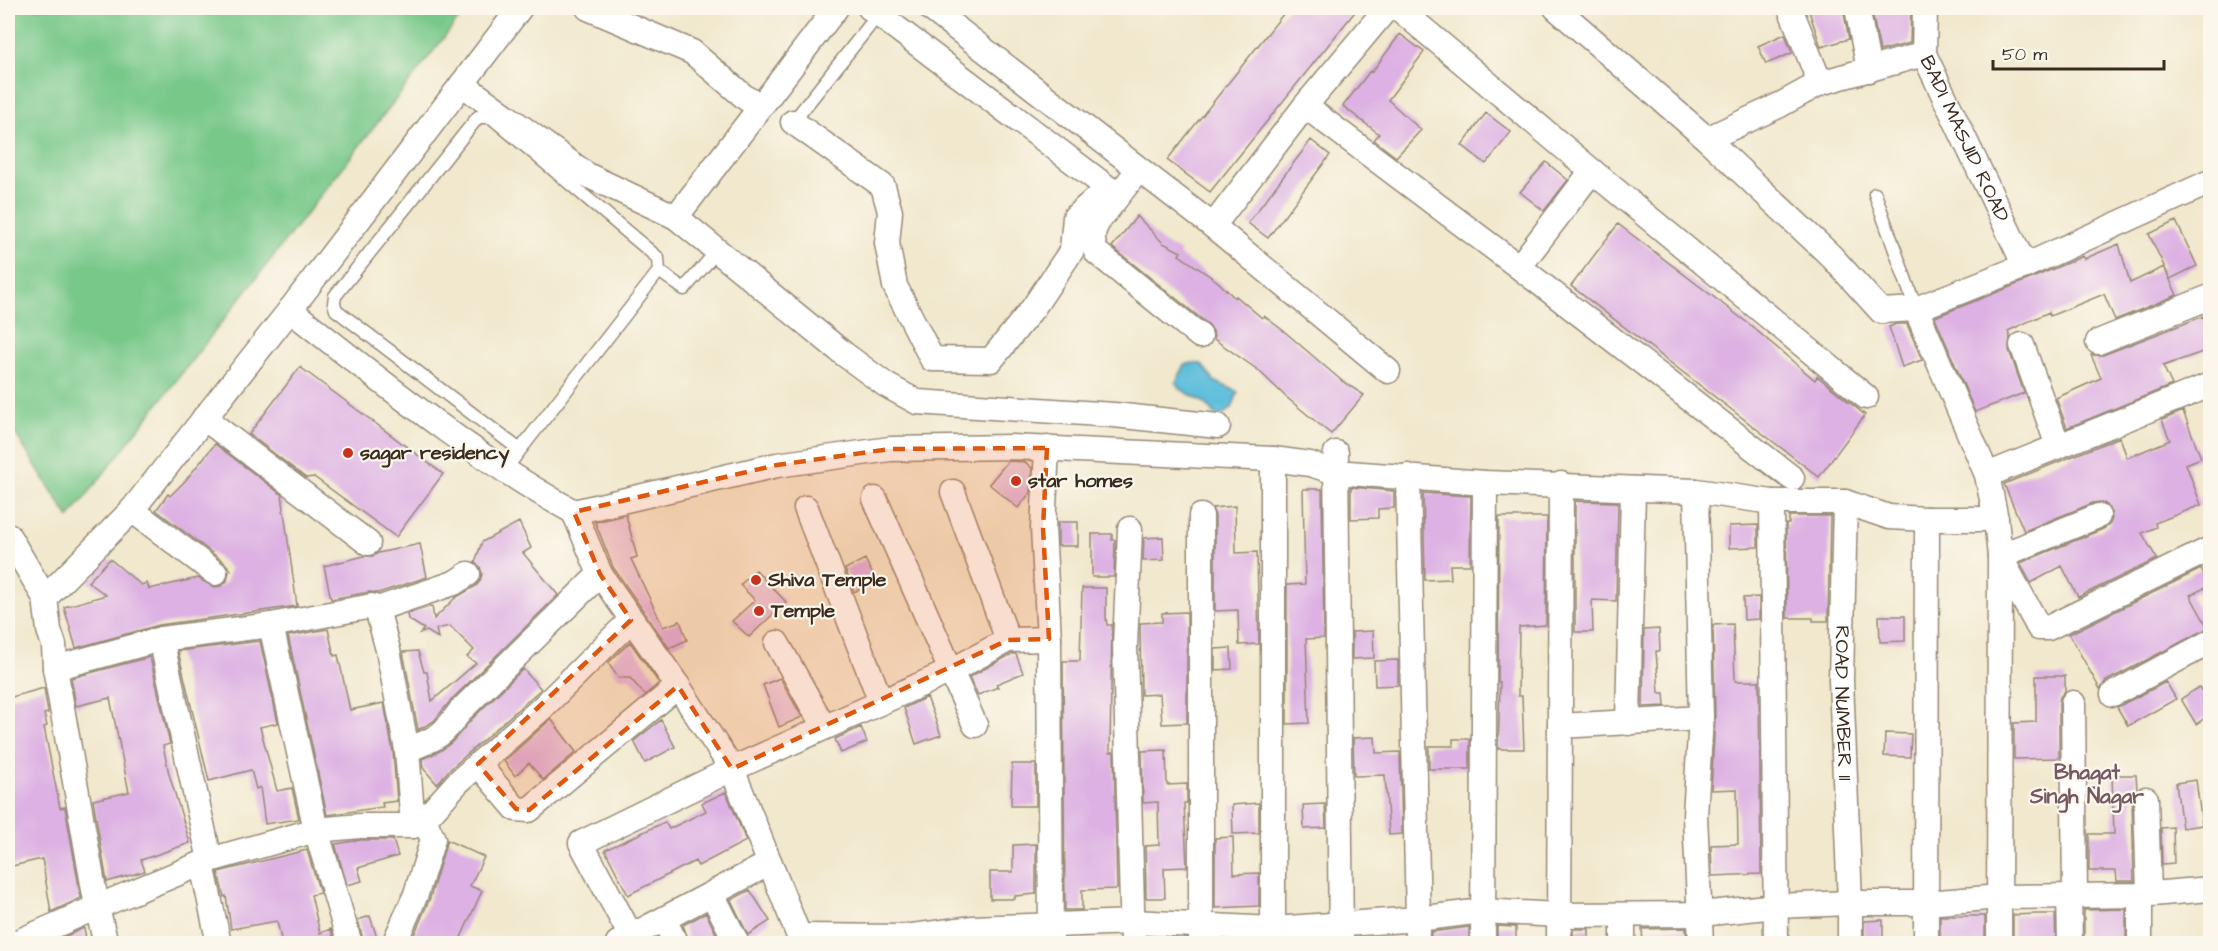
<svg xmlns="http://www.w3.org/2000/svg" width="2218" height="951" font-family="'Architects Daughter',sans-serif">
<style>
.green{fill:#77c889;stroke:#597954;stroke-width:1.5}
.water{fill:#5ebedc;stroke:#4c747d;stroke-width:1.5}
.building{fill:#ddb1e3}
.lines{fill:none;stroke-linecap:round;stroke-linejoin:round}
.service-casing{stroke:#968976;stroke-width:15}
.minor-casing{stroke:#968976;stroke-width:27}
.service{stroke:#fff;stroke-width:12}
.minor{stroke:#fff;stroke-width:24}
.marked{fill:#df570d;fill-opacity:0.2;stroke:#df570d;stroke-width:4.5;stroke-dasharray:12 8;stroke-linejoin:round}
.poi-dot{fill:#c8321e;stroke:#fbf7ec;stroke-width:2}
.labels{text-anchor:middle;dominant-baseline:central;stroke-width:4.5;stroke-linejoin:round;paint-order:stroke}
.street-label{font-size:20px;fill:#3b2a1e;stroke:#fbf7ec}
.poi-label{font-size:20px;font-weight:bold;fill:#3b2a1e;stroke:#fbf7ec;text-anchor:start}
.neighbourhood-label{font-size:21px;font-weight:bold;fill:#745963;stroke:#fbf7ec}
</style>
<rect width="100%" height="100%" fill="#fbf7ec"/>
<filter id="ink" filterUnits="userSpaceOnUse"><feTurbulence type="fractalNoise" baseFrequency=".0167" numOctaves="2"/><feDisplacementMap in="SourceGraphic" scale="12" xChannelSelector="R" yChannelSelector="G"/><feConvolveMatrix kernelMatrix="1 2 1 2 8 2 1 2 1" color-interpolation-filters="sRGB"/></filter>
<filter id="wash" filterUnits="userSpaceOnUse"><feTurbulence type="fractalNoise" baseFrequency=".008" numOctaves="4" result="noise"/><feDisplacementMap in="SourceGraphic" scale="24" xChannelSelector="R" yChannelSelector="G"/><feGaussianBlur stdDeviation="1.35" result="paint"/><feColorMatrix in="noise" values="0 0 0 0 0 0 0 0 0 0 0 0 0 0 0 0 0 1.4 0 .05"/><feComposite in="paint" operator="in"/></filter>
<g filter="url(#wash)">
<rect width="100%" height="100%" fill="#f1e8cd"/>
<!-- green -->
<path class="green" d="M8 8H467L69 518 8 422Z"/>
<!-- water -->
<path class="water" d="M1192 363 1202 364 1214 381 1238 392 1232 408 1218 418 1205 403 1180 389 1176 382 1185 365Z"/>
<g id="blocks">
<!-- building -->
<path class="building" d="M1288 8H1358L1210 192 1167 160Z
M1819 8H1843L1849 39 1821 47 1809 11Z
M1871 8H1911L1910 43 1880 51Z
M1400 34 1424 52 1388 100 1421 130 1396 157 1374 140 1379 134 1343 106 1370 71 1372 72Z
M1785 34 1792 53 1766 64 1758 46Z
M1486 113 1511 132 1486 164 1462 145Z
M1311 140 1330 155 1268 238 1248 223Z
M1546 162 1568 180 1544 211 1520 192Z
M1137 216 1163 243 1181 252 1179 255 1217 281 1235 298 1236 296 1262 318 1264 316 1285 332 1342 381 1364 395 1331 434 1286 397 1258 370 1214 339 1213 331 1209 325 1112 247Z
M2176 221 2197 266 2170 279 2149 234Z
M1618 224 1749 324 1815 380 1817 376 1865 415 1819 477 1571 286Z
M2119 244 2130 283 2164 267 2177 295 2115 320 2104 294 2050 316 2049 312 2008 331 2010 337 2009 350 2024 393 1975 412 1935 317 2030 279 2083 256 2084 259Z
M2204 316 2211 336V349L2163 366 2172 385 2067 428 2056 398 2101 378 2091 355H2103Z
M1896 324H1907L1922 360 1902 367 1889 327Z
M300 367 443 474 396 537 314 477 306 478 249 434Z
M2183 411 2201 458 2186 464 2201 505 2155 523 2156 527 2142 533 2157 559 2078 597 2062 566 2031 583 2020 563 2103 529 2110 524 2112 519 2111 511 2106 504 2100 502 2093 503 2024 531 2004 484 2120 437 2127 458 2170 440 2162 420Z
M215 444 282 495 284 509 282 511 284 512 297 606 159 625 76 648 64 607 106 595 88 582 110 559 141 585 147 583 149 589 198 578 214 587 221 586 227 581 229 571 231 570 224 562 156 510 168 494 170 496 185 481Z
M1008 461 1025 462 1032 468 1030 493 1018 508 989 484Z
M1351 487 1394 491V508L1378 509V518L1351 519Z
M1303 489H1322L1324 638 1306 639 1309 723 1287 724V585L1305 584Z
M1423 493 1471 496 1470 565H1450L1451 579 1425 580Z
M1575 501 1618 502 1616 601 1592 600 1593 632H1575Z
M1235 506 1236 553 1257 552 1259 644 1239 645 1238 610 1215 611V516L1212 508Z
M626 515 637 557 631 559 663 627 680 621 687 640 669 648 613 567 595 522Z
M1789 516H1830L1828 621H1813V618H1787L1786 524H1789Z
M1499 517H1547L1546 625 1519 627 1518 696H1522L1524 749H1498L1500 682H1498Z
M519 522 531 548 523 553 558 595 451 700 434 721 418 730 403 652 418 651 424 672H427L432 701 476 663 467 657 474 650 450 626 436 629 438 638 427 631 420 633 424 629 408 619 407 614 432 606 434 619 455 598 476 586 480 581 482 574 480 567 475 562 482 542Z
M1058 522H1078V546H1058Z
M1758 525V547L1729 548V526Z
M1092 534H1112V540H1115L1114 577H1092Z
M1163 537 1164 560 1143 561 1144 538Z
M420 544 427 577 378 593 369 592 331 599 324 566 364 556H373L378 553Z
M865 559 876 581 854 592 845 569Z
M2201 569 2209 586 2190 595 2208 628 2106 681 2100 689 2069 634Z
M756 570 786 602 749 637 732 621 755 600 740 585Z
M1082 588H1106V618L1107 625H1112L1110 752H1114L1117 889 1082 890V910H1065L1063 661H1080Z
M1759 597V619L1744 620 1743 598Z
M1187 612V723L1162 724 1160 694 1141 695 1140 623 1162 622V613Z
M1879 616H1905V641L1880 642Z
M1733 624 1735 681H1759L1761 874 1712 876 1711 845 1738 844 1737 789 1711 790 1715 718 1713 625Z
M328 629 334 656 338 655 350 710 384 703 393 752 397 801 382 803 383 807 327 815 288 636Z
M1659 629 1660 651H1656L1659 693H1664L1665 706 1643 707 1644 630Z
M1373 631 1374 658 1352 659V632Z
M260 641 278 723 260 727 277 791 292 788 299 819 265 824 260 787 256 789 251 770 209 781 178 651Z
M630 642 659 683 645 695 630 678H619L608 663Z
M1231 648 1232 669 1215 670V649Z
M1012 654H1016L1023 673 996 684 998 687 978 695 969 677Z
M150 657 170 744 163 746 169 774 190 843 141 860 145 871 107 882 93 800 129 792 110 698 76 706 71 678Z
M1398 660V685L1375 686 1374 661Z
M523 669 541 689 448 771 437 784 423 768 422 759 440 751 452 742 472 719Z
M2036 676H2065V691L2060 697 2059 703V758L2014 759V723L2036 722Z
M780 678 802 717 779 727 763 685Z
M2166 682 2176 699 2128 726 2117 707Z
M2199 687 2211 705V714L2196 724 2181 699Z
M44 688 48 713 44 714 47 726 44 727 60 808 65 807 81 898 51 912 42 859 8 867V698Z
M927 697 941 735 916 744 904 708Z
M551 719 576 752 543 780 529 763 515 776 504 761Z
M661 720 675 747 645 763 634 741Z
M861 727 867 742 841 753 835 739Z
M1885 733 1911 734 1910 757 1884 756Z
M1375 737 1376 753 1400 752 1402 834 1389 835 1385 775 1354 776 1353 738Z
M1453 739H1470V769H1429V746H1453Z
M1166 750 1167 785 1187 784V803H1184L1187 867 1164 868 1165 898H1146L1145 846 1159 845 1158 802 1143 803 1142 751Z
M1012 764H1036V806H1011Z
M2112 775H2136L2137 789 2132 799 2134 881H2117L2116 871H2089V834H2114Z
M2196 780 2202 825 2182 828 2176 783Z
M726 792 746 841 698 866 695 861 628 895 605 850 665 822 669 829 706 811 702 803Z
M1259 803V833L1233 834 1232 805Z
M1325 804 1326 828 1304 829 1303 805Z
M2173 827 2174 863 2162 864 2161 828Z
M1233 837 1234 874 1259 873V906L1215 908V838Z
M361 840H393L398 856 358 868 362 881 347 885 335 844Z
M447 840 484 857 470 886 482 891 458 944H410L430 898Z
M1036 844V894L1015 896V899H990V872H1013V845Z
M307 850 320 893 311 895 320 933 331 929 335 944H282L277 921 231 929 226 896 224 897 218 872Z
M750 890 770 921 748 935 731 900Z
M2126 909V944H2084V910Z
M706 913 721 944H690L683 925Z
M2037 914H2055L2056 944H2013V915Z
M370 916 379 944H364L358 920Z
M1940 916H1985V944L1940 943Z
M1883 920V944H1864V921Z
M1497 926 1516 927V944H1497Z
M1469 927V944H1430L1431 932Z
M84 928 87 944H57V940Z
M1686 928 1687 944H1643L1642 929Z
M1573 929H1589V944H1573Z"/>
</g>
</g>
<g filter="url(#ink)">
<use href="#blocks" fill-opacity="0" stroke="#968976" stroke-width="1.5"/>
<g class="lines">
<defs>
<path id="service" d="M793 122 881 11
M1875 194 1916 309
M659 271 684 289 717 251
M504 471 520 450 659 271 658 258 491 117H478L335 296 334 303 336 310 520 450"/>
<g id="minor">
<path d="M588 8 692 52 747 99 762 105 836 8"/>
<path d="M930 8 1213 226 1305 106 1387 8"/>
<path d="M1398 8 1592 171 1866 397"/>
<path d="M1556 8 1707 139 1831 256 1881 311 1916 309"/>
<path d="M1790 8 1820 83"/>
<path d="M1857 8 1869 70"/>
<path id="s1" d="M1925 8 1924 54 2025 266"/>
<path d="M462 84 587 175 676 217"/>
<path d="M762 105 676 217 844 354 886 385 917 402 1114 415 1218 426"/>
<path d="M1305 106 1519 267 1592 171"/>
<path d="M793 122 883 186 890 212 887 243 895 286 932 359 991 360 1033 308 1072 250 1075 217 1108 188 870 8"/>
<path d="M1707 139 1780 105 1820 83 1924 54"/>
<path d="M1139 169 1100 219C1092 230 1091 240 1096 252L1200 336"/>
<path d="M1213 226 1388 371"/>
<path d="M1519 267 1792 478"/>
<path d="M290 310C381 381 472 456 574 512L777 465 890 449 1012 447 1273 459 1310 464 1335 472 1485 483 1696 491 1772 502H1845L1889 517 1927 519H1996L1987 475 1916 309 2025 266 2210 182"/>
<path d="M2098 342 2210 297"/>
<path d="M2022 345 2058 446"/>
<path d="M204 418 368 543"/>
<path d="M1047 448 1043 528 1049 639 1051 944"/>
<path d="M1336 453 1341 944"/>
<path d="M1273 459V944"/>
<path d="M1987 475 2210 385"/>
<path d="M1408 476 1418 919 1416 944"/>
<path d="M1696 491 1701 718 1695 816 1701 944"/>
<path d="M953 492 1008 640"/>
<path d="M875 499 975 725"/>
<path d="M1772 502 1776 944"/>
<path id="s2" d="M1845 502 1841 680 1850 903V944"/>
<path d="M806 508 881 702"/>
<path d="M132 510 215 573"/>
<path d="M574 512 600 574 678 686 732 769 799 936 800 944"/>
<path d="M1201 516V944"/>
<path d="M1996 519 2000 556 2098 516"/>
<path d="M1130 529 1125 646 1133 944"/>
<path d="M8 535 45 598 49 630 54 645 55 668"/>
<path d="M2001 558 2039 628H2048L2210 549"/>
<path d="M45 598 132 510 290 310 520 8"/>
<path d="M377 609 454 583 468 574"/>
<path d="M271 625 372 606 377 609 388 650 407 750 413 826"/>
<path d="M161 639 271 625 316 830 350 944"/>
<path d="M777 643 824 727"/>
<path d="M2113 694 2210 642"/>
<path d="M2073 703 2075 895"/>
<path d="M1628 723 1633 489"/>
<path d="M1560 726 1701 718"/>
<path d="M407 750C437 738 442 737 461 710L600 574"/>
<path d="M478 764 516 809 529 810 678 686"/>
<path d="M2146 799 2149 894"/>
<path d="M202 864 219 944"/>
<path d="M712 894 735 939"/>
<path d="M2069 895 2070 944"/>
<path d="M2140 895V944"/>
<path d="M1623 916V944"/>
<path d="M664 919 676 944"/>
<path d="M631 936 581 843 732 769 951 671 1008 640 1049 639"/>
<path d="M799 936 905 937 973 928 1133 922 1273 929 1418 919 1482 911 1559 915 1701 914 1776 906 1850 903H1926L2000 897 2140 895 2210 889"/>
<path d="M618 943 770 863"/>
<path d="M13 944 97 907 210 860 316 830 360 826H413L424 820 458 782 541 709 631 620"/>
<path d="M106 944 97 907 55 668 161 639 210 860"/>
<path d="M394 944 416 894 433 839 424 820"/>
<path d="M1483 944 1485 483"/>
<path d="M1559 944 1561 484"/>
<path d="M1926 944 1927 519"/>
<path d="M1999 944 2000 556"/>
</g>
</defs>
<!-- service casing -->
<use href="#service" class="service-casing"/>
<!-- minor casing -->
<use href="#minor" class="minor-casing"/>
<!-- service -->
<use href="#service" class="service"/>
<!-- minor -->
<use href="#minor" class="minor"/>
</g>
</g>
<!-- marked area -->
<path class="marked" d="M1047 448 1043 528 1049 639 1008 640 732 769 678 686 529 810 516 809 478 764 631 620 600 574 574 512 777 465 890 449Z"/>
<!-- markers -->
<g class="poi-dot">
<circle cx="348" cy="453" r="6"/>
<circle cx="1016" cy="481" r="6"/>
<circle cx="756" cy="580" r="6"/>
<circle cx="759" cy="611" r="6"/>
</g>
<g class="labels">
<!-- street labels -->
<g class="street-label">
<text stroke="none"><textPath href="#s1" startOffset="140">BADI MASJID ROAD</textPath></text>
<text stroke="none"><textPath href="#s2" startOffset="201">ROAD NUMBER 11</textPath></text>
</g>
<!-- poi labels -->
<g class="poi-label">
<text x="360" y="453">sagar residency</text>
<text x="1028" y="481">star homes</text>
<text x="768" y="580">Shiva Temple</text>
<text x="771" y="611">Temple</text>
</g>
<!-- neighbourhood labels -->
<g class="neighbourhood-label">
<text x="2087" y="772">Bhagat<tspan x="2087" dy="24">Singh Nagar</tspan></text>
</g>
</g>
<!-- margin -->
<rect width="2218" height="951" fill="none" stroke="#fbf7ec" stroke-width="30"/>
<!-- scale -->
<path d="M1993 60v9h171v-9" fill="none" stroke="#3b2a1e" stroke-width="3"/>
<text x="2002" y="60" font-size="18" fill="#3b2a1e" stroke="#fbf7ec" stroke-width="4.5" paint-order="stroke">50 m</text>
</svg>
